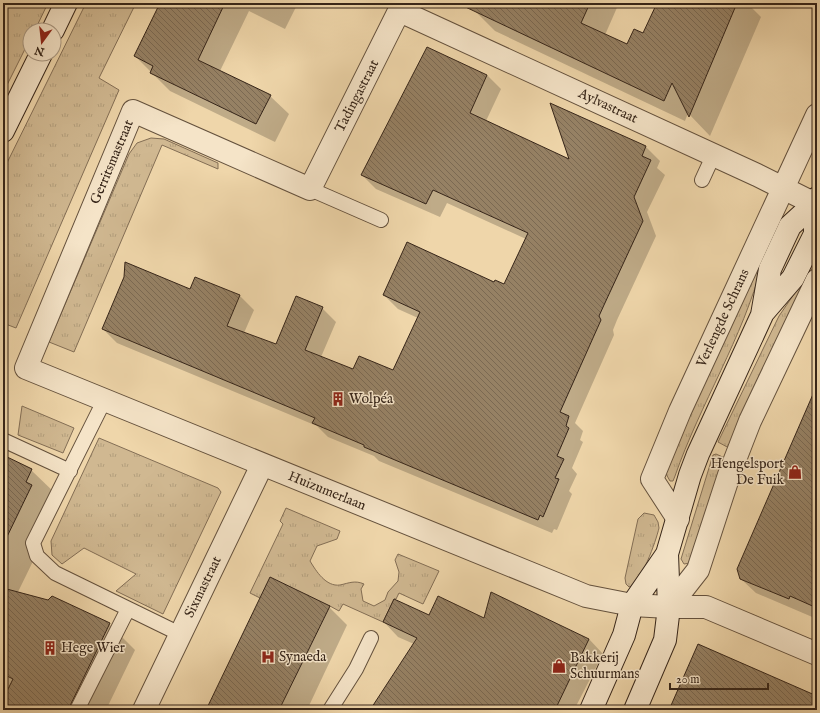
<svg xmlns="http://www.w3.org/2000/svg" width="820" height="713" font-family="'IM FELL English',serif">
<style>
.grass{fill:url(#grass-tufts);stroke:#836e55}
.shadow{fill:#0003}
.building{fill:url(#building-back-hatch);stroke:#362519}
.lines{fill:none;stroke-linecap:round;stroke-linejoin:round}
.lane-casing{stroke:#64513d;stroke-width:16}
.street-casing{stroke:#64513d;stroke-width:24}
.secondary-casing{stroke:#362519;stroke-width:24}
.lane{stroke:#f5e4c8;stroke-width:14}
.street{stroke:#f5e4c8;stroke-width:22}
.secondary{stroke:#f5e4c8;stroke-width:22}
.labels{text-anchor:middle;dominant-baseline:central;stroke-width:3;stroke-linejoin:round;paint-order:stroke}
.street-label{font-size:14px;fill:#362519;stroke:#f5e4c8}
.poi-label{font-size:14px;fill:#362519;stroke:#f5e4c8;text-anchor:start}
</style>
<defs>
<pattern id="grass-tufts" width="24" height="20" patternUnits="userSpaceOnUse"><rect width="24" height="20" fill="#d0b891"/><path d="M3 7l-1-3M5 7V3M7 7l1-3M15 17l-1-3M17 17v-4M19 17l1-3" fill="none" stroke="#b39e7c"/></pattern>
<pattern id="building-back-hatch" width="6" height="6" patternUnits="userSpaceOnUse"><rect width="6" height="6" fill="#968164"/><path d="M-1 5l2 2M0 0l6 6M5-1l2 2" fill="none" stroke="#7b6952"/></pattern>
</defs>
<rect width="100%" height="100%" fill="#efd6aa"/>
<filter id="stains"><feTurbulence type="fractalNoise" baseFrequency=".005" numOctaves="4"/><feColorMatrix values="0 0 0 0 .2 0 0 0 0 .09 0 0 0 0 .02 0 0 0 .5 -.17"/></filter>
<radialGradient id="worn" r=".72"><stop offset=".6" stop-color="#630" stop-opacity="0"/><stop offset="1" stop-color="#630" stop-opacity=".3"/></radialGradient>
<!-- grass -->
<path class="grass" d="M3 3H48L35 30H30V39L3 93Z
M86 3H136L99 78 119 90 16 328 3 323V171Z
M151 138 164 139 218 163V169L162 145 74 352 49 342 129 154 137 143Z
M757 262 762 264C743 338 700 404 675 476L673 481H670L666 474 667 464Z
M801 284 806 286 729 448 718 442 779 316Z
M22 406 74 428 63 453 18 435Z
M99 438 218 488 221 492 163 614 116 591 136 574 84 548 62 564 52 555 51 541Z
M716 454 725 458 690 563 684 564 681 559 713 455Z
M286 508 340 531 337 539 317 546 310 561C316 571 326 587 340 585 349 583 355 580 364 584L361 589 363 601 374 606 385 600 388 592 398 581 399 572 395 560 398 554 439 571 423 604 399 593 396 599H394L383 622 343 604 339 611 330 606 260 598 250 593 283 524 280 521Z
M644 513 654 515 658 522 659 528C656 541 641 584 629 587L626 584 625 578 638 519Z"/>
<!-- shadow -->
<path class="shadow" d="M161 3H298L285 29 249 11 220 71 270 96 289 114 275 142 170 91 135 56Z
M478 3H619L605 35 627 46 644 35 658 3H747L761 17 710 136 688 113 685 121 495 31 474 10Z
M487 75 501 89 486 121 571 161 552 105 646 147 660 161 657 168 665 175 647 212 656 236 617 320 613 330 614 335 575 423 583 431 580 440 583 442 572 468 577 474 569 491 572 494 557 530 554 529 552 533 379 461 374 456 328 437 317 426 117 343 103 329 191 290 195 279 240 296 254 310 244 333 276 346 322 308 336 322 321 357 354 370 394 371 418 318 398 309 384 295 495 284 505 285 526 239 447 203 440 217 376 189 362 175Z
M817 387V619L756 593 741 579Z
M3 456 31 470 57 495 52 507 57 512 18 592 109 624 135 650 106 710H3V701L9 689 3 686Z
M329 607 347 625 307 710H207Z
M429 617 485 619 589 639 603 654 574 710H369L377 701 414 644 398 637 384 622Z"/>
<!-- building -->
<path class="building" d="M160 3H225L198 60 271 95 256 124 150 73 153 66 134 56Z
M457 3H590L581 23 627 44 634 29 643 33 657 3H737L689 117 672 83 664 101Z
M427 47 487 75 470 113 569 159 550 103 646 146 642 156 651 160 634 197 643 221 604 305 599 316 601 320 560 412 569 416 566 426 569 428 557 456 564 459 555 478 559 479 543 517 540 515 538 520 364 447V445L312 423 315 418 102 329 124 277 125 262 190 289 195 277 240 295 227 326 276 344 296 296 323 307 305 350 353 369 359 356 393 370 420 312 383 295 407 242 494 282 495 280 504 284 528 233 433 190 426 204 361 175Z
M817 385V608L790 596 789 599 740 579 737 569Z
M3 455 32 469 26 482 32 485 3 545Z
M270 577 330 606 279 710H206Z
M3 588 48 600 52 596 110 623 68 710H3V699L13 679 3 674Z
M491 592 589 639 555 710H370L417 638 383 622 394 599 429 615 438 596 484 618Z
M698 644 817 696V710H669Z"/>
<g class="lines">
<defs>
<path id="lane" d="M702 180 714 154
M310 189 381 220
M105 399 33 543 37 556 55 573 180 634
M3 440 70 471
M77 710 128 609
M330 710 356 669 371 638"/>
<path id="street" d="M403 3 310 189 133 111 26 368 586 596 632 605 669 607H706L817 654
M400 11 757 175 817 205
M678 519 652 479 680 411 817 115
M669 607 698 570 729 475 750 421 817 280
M144 710 262 465"/>
<path id="secondary" d="M53 30 66 3
M3 131 41 54
M762 314 793 278 815 234V203
M591 710 624 635 632 605 667 554 690 475 698 454 762 315 770 269 790 226 815 203 817 198
M635 710 665 640 669 607 667 554"/>
</defs>
<!-- lane casing -->
<use href="#lane" class="lane-casing"/>
<!-- street casing -->
<use href="#street" class="street-casing"/>
<!-- secondary casing -->
<use href="#secondary" class="secondary-casing"/>
<!-- lane -->
<use href="#lane" class="lane"/>
<!-- street -->
<use href="#street" class="street"/>
<!-- secondary -->
<use href="#secondary" class="secondary"/>
</g>
<!-- icons -->
<defs>
<symbol id="building-bare" viewBox="-9 -9 18 18"><path d="M-4-6H4V6H1V3H-1V6H-4ZM-2.5-4.3h1.7v1.8h-1.7ZM.8-4.3h1.7v1.8H.8ZM-2.5-1h1.7V.8h-1.7ZM.8-1h1.7V.8H.8Z" fill="#8f2418" stroke="#f5e4c8" stroke-width="2.5" paint-order="stroke"/></symbol>
<symbol id="shop-bare" viewBox="-9 -9 18 18"><path d="M-5-2.5h2.3a2.7 3.5 0 0 1 5.4 0H5L5.5 6h-11ZM-1.5-2.5h3a1.5 2.3 0 0 0-3 0Z" fill="#8f2418" stroke="#f5e4c8" stroke-width="2.5" paint-order="stroke"/></symbol>
<symbol id="hospital-bare" viewBox="-9 -9 18 18"><path d="M-5-5h3v3.5h4V-5h3V5h-3V1.5h-4V5h-3Z" fill="#8f2418" stroke="#f5e4c8" stroke-width="2.5" paint-order="stroke"/></symbol>
</defs>
<g fill-rule="evenodd">
<use href="#building-bare" x="328" y="389" width="20" height="20"/>
<use href="#shop-bare" x="785" y="462" width="20" height="20"/>
<use href="#building-bare" x="40" y="638" width="20" height="20"/>
<use href="#hospital-bare" x="258" y="647" width="20" height="20"/>
<use href="#shop-bare" x="549" y="656" width="20" height="20"/>
</g>
<g class="labels">
<!-- street labels -->
<g class="street-label">
<text transform="translate(357 96) rotate(-63)">Tadingastraat</text>
<text transform="translate(608 106) rotate(25)">Aylvastraat</text>
<text transform="translate(112 162) rotate(-67)">Gerritsmastraat</text>
<text transform="translate(723 318) rotate(-65)">Verlengde Schrans</text>
<text transform="translate(327 491) rotate(22)">Huizumerlaan</text>
<text transform="translate(203 587) rotate(-64)">Sixmastraat</text>
</g>
<!-- poi labels -->
<g class="poi-label">
<text x="349" y="399">Wolpéa</text>
<text x="784" y="464" text-anchor="end">Hengelsport<tspan x="784" dy="16">De Fuik</tspan></text>
<text x="61" y="648">Hege Wier</text>
<text x="279" y="657">Synaeda</text>
<text x="570" y="658">Bakkerij<tspan x="570" dy="16">Schuurmans</tspan></text>
</g>
</g>
<!-- margin -->
<rect width="820" height="713" fill="none" stroke="#efd6aa" stroke-width="16"/>
<rect x="4" y="4" width="812" height="705" fill="none" stroke="#362519" stroke-width="2"/>
<rect x="8" y="8" width="804" height="697" fill="none" stroke="#362519"/>
<!-- north arrow -->
<g transform="translate(42 42) rotate(195)"><circle r="19" fill="#f5e4c8" stroke="#a99882"/>
<path d="M0-3L7 15L0 10L-7 15Z" fill="#8f2418"/>
<text y="-6" font-size="11" font-weight="bold" text-anchor="middle" fill="#362519">N</text>
</g>
<!-- scale -->
<path d="M670 683v6h98v-6" fill="none" stroke="#362519" stroke-width="2"/>
<text x="676" y="683" font-size="12" fill="#362519" stroke="#f5e4c8" stroke-width="3" paint-order="stroke">20 m</text>
<rect width="100%" height="100%" filter="url(#stains)"/>
<rect width="100%" height="100%" fill="url(#worn)"/>
</svg>
